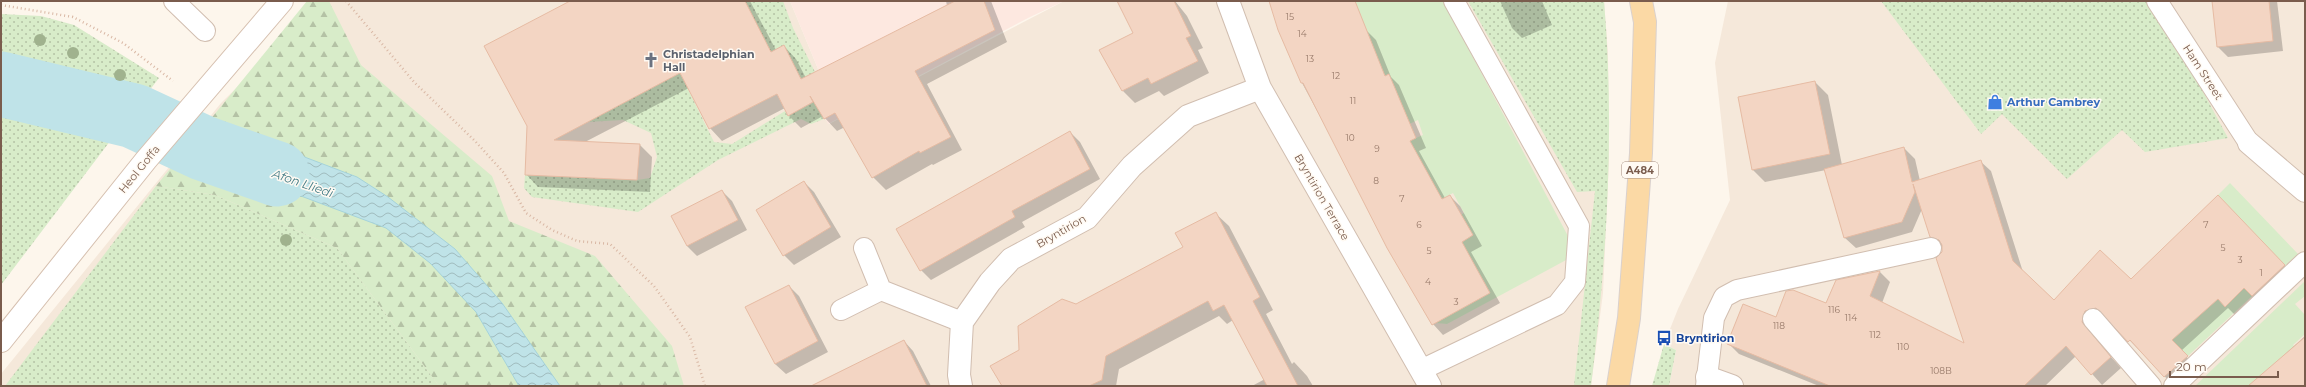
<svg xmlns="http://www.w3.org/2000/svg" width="2306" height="387" font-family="Montserrat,sans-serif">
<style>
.residential{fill:#f5e8da}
.commercial{fill:#fde8e0}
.grass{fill:url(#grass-dots)}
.forest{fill:url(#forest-firs)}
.garden{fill:#d8ecc9}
.water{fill:url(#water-waves);stroke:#a5d3da}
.shadow{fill:#0003}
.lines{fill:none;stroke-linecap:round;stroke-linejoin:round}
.river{stroke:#bfe3e8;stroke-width:65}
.building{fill:#f3d5c3;stroke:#e6bba3}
.lane-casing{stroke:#d1beb0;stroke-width:22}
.street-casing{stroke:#d1beb0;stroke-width:24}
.secondary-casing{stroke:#d6c0b0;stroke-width:24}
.primary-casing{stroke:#dad1cd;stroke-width:24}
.path{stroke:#d9b8a5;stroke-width:2.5;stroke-dasharray:1 3;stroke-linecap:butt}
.lane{stroke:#fff;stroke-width:20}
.street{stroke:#fff;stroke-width:22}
.secondary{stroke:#fff;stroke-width:22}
.primary{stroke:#fbd9a5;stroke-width:22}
.tree{fill:#a0b28e}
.labels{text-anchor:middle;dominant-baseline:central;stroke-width:3;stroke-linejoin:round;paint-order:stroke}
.number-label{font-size:9px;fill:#987a6a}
.shield{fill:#fffaf3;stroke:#a28b7f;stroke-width:1}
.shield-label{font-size:10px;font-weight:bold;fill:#7a5c4d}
.worship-label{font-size:11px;font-weight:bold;fill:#5b616d;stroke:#fffaf3;text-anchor:start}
.street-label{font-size:11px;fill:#7a5c4d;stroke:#fffaf3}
.shop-label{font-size:11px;font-weight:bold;fill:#366cbe;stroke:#fffaf3;text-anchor:start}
.transit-label{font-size:11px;font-weight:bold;fill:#164399;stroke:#fffaf3;text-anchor:start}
.water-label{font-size:12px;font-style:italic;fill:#437c86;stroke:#fffaf3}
</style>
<defs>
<pattern id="grass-dots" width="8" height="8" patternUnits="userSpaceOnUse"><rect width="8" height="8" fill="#d8ecc9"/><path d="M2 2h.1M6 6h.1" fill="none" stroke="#b4c2a5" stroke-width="1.8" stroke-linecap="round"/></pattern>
<pattern id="forest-firs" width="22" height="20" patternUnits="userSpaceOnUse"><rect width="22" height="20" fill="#d8ecc9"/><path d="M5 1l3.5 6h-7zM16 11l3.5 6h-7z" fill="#b4c2a5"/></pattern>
<pattern id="water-waves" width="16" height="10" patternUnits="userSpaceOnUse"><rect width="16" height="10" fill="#bfe3e8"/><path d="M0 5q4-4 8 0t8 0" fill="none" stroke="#a0bbbe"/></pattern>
</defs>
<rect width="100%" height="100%" fill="#fdf6ec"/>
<!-- residential -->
<path class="residential" d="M325 1H790L823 81 829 124 1064 1H1604L1608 54 1609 160 1603 293 1591 386H1V374L221 103Z
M1728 1H2305V386H1669L1676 350 1664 344 1678 309 1730 200 1715 63Z"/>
<!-- commercial -->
<path class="commercial" d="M790 1H1064L1028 18 828 124 810 87 823 81Z"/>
<!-- grass -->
<path class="grass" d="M745 1H783L793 28 815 72 801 79 784 45 771 52Z
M1468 1H1604C1615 129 1607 259 1591 386H1574L1595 191 1577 192Z
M1881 1H2154L2228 138 2145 152 2122 130 2067 179 2002 114 1981 134Z
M1 14 41 16 74 25 159 78 139 104 84 82 1 62Z
M680 73 714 142 732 144 785 111 788 116 814 102 824 119 811 124 801 119 718 160 638 212 532 197 524 188 525 175 637 180 650 178 657 157 651 133 623 120 587 122Z
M1 102 117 132 1 285Z
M156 186 215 195 337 248 439 386H5Z
M1664 344 1676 350 1669 386H1652Z"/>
<!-- forest -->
<path class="forest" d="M307 1H329L361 65 492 176 509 221 595 256 672 346 684 386H439L337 248 215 195 156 186Z"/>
<!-- garden -->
<path class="garden" d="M1337 1H1443L1569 238 1568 259 1447 324 1436 323 1490 292 1481 276 1451 293 1434 258 1473 235 1464 219 1422 236 1464 213 1453 193 1410 216 1422 163 1415 150 1379 154 1423 135 1418 120 1372 141 1354 107 1397 92 1389 74 1351 88 1372 44 1366 29Z
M2230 183 2298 254 2285 266 2218 195Z
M2162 249 2172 260 2229 270 2225 306 2244 288 2252 296 2188 356 2172 340 2132 280Z
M2305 281V296L2295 304 2305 315V334L2293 345 2305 358 2251 386H2195Z"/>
<!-- water -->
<path class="water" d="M1 62 84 82 139 104 117 132 1 102Z
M210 121 357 177 388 197 455 249 502 303 560 386H519L476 312 430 263 386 228 184 152Z"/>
<!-- shadow -->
<path class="shadow" d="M572 1H750L776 50 784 46 796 59 806 78 947 6 946 1H991L1007 42 927 84 962 150 933 165 932 164 886 190 873 177 845 127 837 131 823 116 801 128 788 115 785 108 722 141 710 128 689 88 585 142 639 144 652 157 650 192 538 187 526 174Z
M1118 1H1175L1187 16 1203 48 1198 50 1209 73 1164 96 1159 91 1135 103 1123 91 1100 51 1134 34Z
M1269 1H1347L1366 30 1376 40 1391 77 1399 85 1426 148 1419 151 1445 198 1450 196 1460 206 1482 246 1471 252 1500 303 1443 335 1433 324 1302 83Z
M1500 1H1542L1552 25 1522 38 1512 28Z
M2213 1H2277L2283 51 2228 57 2218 47Z
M1815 82 1828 95 1842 165 1904 148 1915 159 1920 181 1980 161 1991 171 2023 272 2054 301 2131 280 2228 206 2294 276 2236 316 2228 308 2181 351 2197 368 2174 386 2111 321 2102 318 2092 326 2094 338 2121 368 2102 385 2076 356 2045 386H1819L1739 354 1728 343 1777 318 1827 304 1836 281 1880 272 1890 282 1882 303 1966 345 1943 248 1931 236 1922 209 1912 232 1856 248 1845 238 1826 170 1765 182 1752 169Z
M1070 132 1080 142 1100 179 1022 222 1025 227 931 280 921 270Z
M804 182 814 192 841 237 794 265 784 255Z
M722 191 732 201 747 230 697 256 687 246Z
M1215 213 1229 226 1273 310 1266 314 1292 364 1294 362 1307 376 1313 386H1252L1265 379 1233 320 1227 324 1219 316 1119 369 1116 386H1003L1020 351 1076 306 1184 247Z
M789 286 799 296 828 352 786 374 775 364Z
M2305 336V386H2252L2251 385Z
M904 341 913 351 931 386H857Z"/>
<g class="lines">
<!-- river -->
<path class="river" d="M1 84 134 116 203 148 277 174"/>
</g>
<!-- building -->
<path class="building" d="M570 1H745L771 52 784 45 801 79 955 1H984L995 30 915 71 951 137 920 153 919 151 872 178 835 113 824 119 810 96 813 102 788 116 777 94 709 129 680 73 554 140 640 144 637 180 525 175 527 126 484 46Z
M1117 1H1174L1191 36 1186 38 1198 61 1151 84 1148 78 1122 91 1099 50 1133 33Z
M1269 1H1355L1385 76 1389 74 1416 138 1410 141 1442 199 1450 195 1473 235 1462 242 1490 293 1432 325 1387 248 1303 83H1301L1278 30Z
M2212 1H2269L2273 41 2217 47Z
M1815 81 1830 154 1752 170 1738 97Z
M1070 131 1090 169 1012 211 1015 217 920 271 896 229Z
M1904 147 1912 182 1981 160 2013 261 2054 300 2100 250 2131 279 2218 195 2285 265 2252 296 2244 288 2225 307 2218 299 2172 340 2188 356 2164 377 2130 340 2128 342 2096 308 2085 311 2082 322 2111 357 2091 375 2066 346 2024 386H1830L1727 344 1743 304 1776 317 1786 291 1793 290 1826 303 1836 280 1880 271 1870 296 1964 343 1936 258 1942 252V245L1939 240 1930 237 1913 184 1915 192 1902 222 1844 238 1824 169Z
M804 181 831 227 783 256 756 210Z
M722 190 738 220 687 246 671 216Z
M1216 212 1260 297 1253 301 1298 386H1267L1224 305 1213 311 1208 301 1106 356 1102 380 1089 386H1002L990 366 1019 350 1018 326 1062 299 1076 304 1183 247 1175 233Z
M789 285 818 341 775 364 745 307Z
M2305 337V386H2248Z
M904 340 927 386H811Z"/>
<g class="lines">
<defs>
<path id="lane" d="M174 1 205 31
M2157 1 2249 143
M881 290 962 322
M841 310 881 290 864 248
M2093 319 2151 386
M1421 370 1557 305 1575 282 1579 226 1454 1
M1706 386 1714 318 1724 297 1737 290 1931 248
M2174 386 2305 262"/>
<path id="street" d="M1228 1 1260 88 1430 386
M2249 143 2305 191
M1707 377 1732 386
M961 386 959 375 962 322 990 282 1011 259 1087 218 1132 166 1188 116 1260 88"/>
<path id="secondary" d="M1 341 146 160 282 1"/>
<path id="primary" d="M1618 386 1629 318 1641 153 1645 22 1641 1"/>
</defs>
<!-- lane casing -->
<use href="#lane" class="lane-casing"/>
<!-- street casing -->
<use href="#street" class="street-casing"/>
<!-- secondary casing -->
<use href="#secondary" class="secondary-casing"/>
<!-- primary casing -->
<use href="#primary" class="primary-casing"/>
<!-- path -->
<path class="path" d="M346 1 414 82 475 141 504 173 526 213 552 230 577 241 610 244 654 286 690 337 705 386
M1 5 73 17 123 43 173 81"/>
<!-- lane -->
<use href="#lane" class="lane"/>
<!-- street -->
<use href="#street" class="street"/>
<!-- secondary -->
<use href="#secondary" class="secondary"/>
<!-- primary -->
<use href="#primary" class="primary"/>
</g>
<!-- trees -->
<g class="tree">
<circle cx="40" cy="40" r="6"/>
<circle cx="73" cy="53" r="6"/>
<circle cx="120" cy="75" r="6"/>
<circle cx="286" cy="240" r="6"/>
</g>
<!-- icons -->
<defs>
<symbol id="church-bare" viewBox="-9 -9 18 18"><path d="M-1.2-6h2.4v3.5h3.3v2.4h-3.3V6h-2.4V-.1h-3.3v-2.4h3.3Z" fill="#6b7280" stroke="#fffaf3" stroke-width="2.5" paint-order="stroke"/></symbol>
<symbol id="shop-bare" viewBox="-9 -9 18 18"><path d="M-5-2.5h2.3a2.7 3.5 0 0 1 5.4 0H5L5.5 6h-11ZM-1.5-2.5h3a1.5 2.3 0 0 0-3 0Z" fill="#3f7fe0" stroke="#fffaf3" stroke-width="2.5" paint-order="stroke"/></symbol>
<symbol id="bus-bare" viewBox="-9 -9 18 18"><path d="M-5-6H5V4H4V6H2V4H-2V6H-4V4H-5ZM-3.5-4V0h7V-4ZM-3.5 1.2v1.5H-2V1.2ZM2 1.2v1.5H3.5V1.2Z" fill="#1a4fb4" stroke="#fffaf3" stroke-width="2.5" paint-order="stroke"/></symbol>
</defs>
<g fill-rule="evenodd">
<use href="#church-bare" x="640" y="49" width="22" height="22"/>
<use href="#shop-bare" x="1984" y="91" width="22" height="22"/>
<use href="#bus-bare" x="1653" y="327" width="22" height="22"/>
</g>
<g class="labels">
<!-- number labels -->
<g class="number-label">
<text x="1290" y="16">15</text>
<text x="1302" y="33">14</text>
<text x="1310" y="58">13</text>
<text x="1336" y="75">12</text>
<text x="1353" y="100">11</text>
<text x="1350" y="137">10</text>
<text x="1377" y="148">9</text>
<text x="1376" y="180">8</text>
<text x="1402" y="198">7</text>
<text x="1419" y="224">6</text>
<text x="2206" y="224">7</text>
<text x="2223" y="247">5</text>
<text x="1429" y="250">5</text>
<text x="2240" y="259">3</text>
<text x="2261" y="272">1</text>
<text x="1428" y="281">4</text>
<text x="1456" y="301">3</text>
<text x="1834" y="309">116</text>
<text x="1851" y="317">114</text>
<text x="1779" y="325">118</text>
<text x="1875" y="334">112</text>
<text x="1903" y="346">110</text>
<text x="1941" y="370">108B</text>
</g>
<!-- shield labels -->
<rect class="shield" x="1622" y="162" width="36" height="16" rx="3"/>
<g class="shield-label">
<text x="1640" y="170">A484</text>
</g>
<!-- worship labels -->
<g class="worship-label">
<text x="663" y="54">Christadelphian<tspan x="663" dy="13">Hall</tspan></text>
</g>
<!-- street labels -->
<g class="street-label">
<text transform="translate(2203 72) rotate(57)">Ham Street</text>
<text transform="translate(139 169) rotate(-51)">Heol Goffa</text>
<text transform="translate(1322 197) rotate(60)">Bryntirion Terrace</text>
<text transform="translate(1061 231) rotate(-30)">Bryntirion</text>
</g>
<!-- shop labels -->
<g class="shop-label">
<text x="2007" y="102">Arthur Cambrey</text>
</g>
<!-- transit labels -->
<g class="transit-label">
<text x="1676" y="338">Bryntirion</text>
</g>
<!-- water labels -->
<g class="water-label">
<text transform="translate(303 183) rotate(19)">Afon Lliedi</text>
</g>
</g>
<!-- border -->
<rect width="2306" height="387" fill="none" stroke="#7a5c4d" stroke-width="4"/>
<!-- scale -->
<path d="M2170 371v6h108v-6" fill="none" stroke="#7a5c4d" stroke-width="2"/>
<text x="2176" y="371" font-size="12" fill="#7a5c4d" stroke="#fffaf3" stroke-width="3" paint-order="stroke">20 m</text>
</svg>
